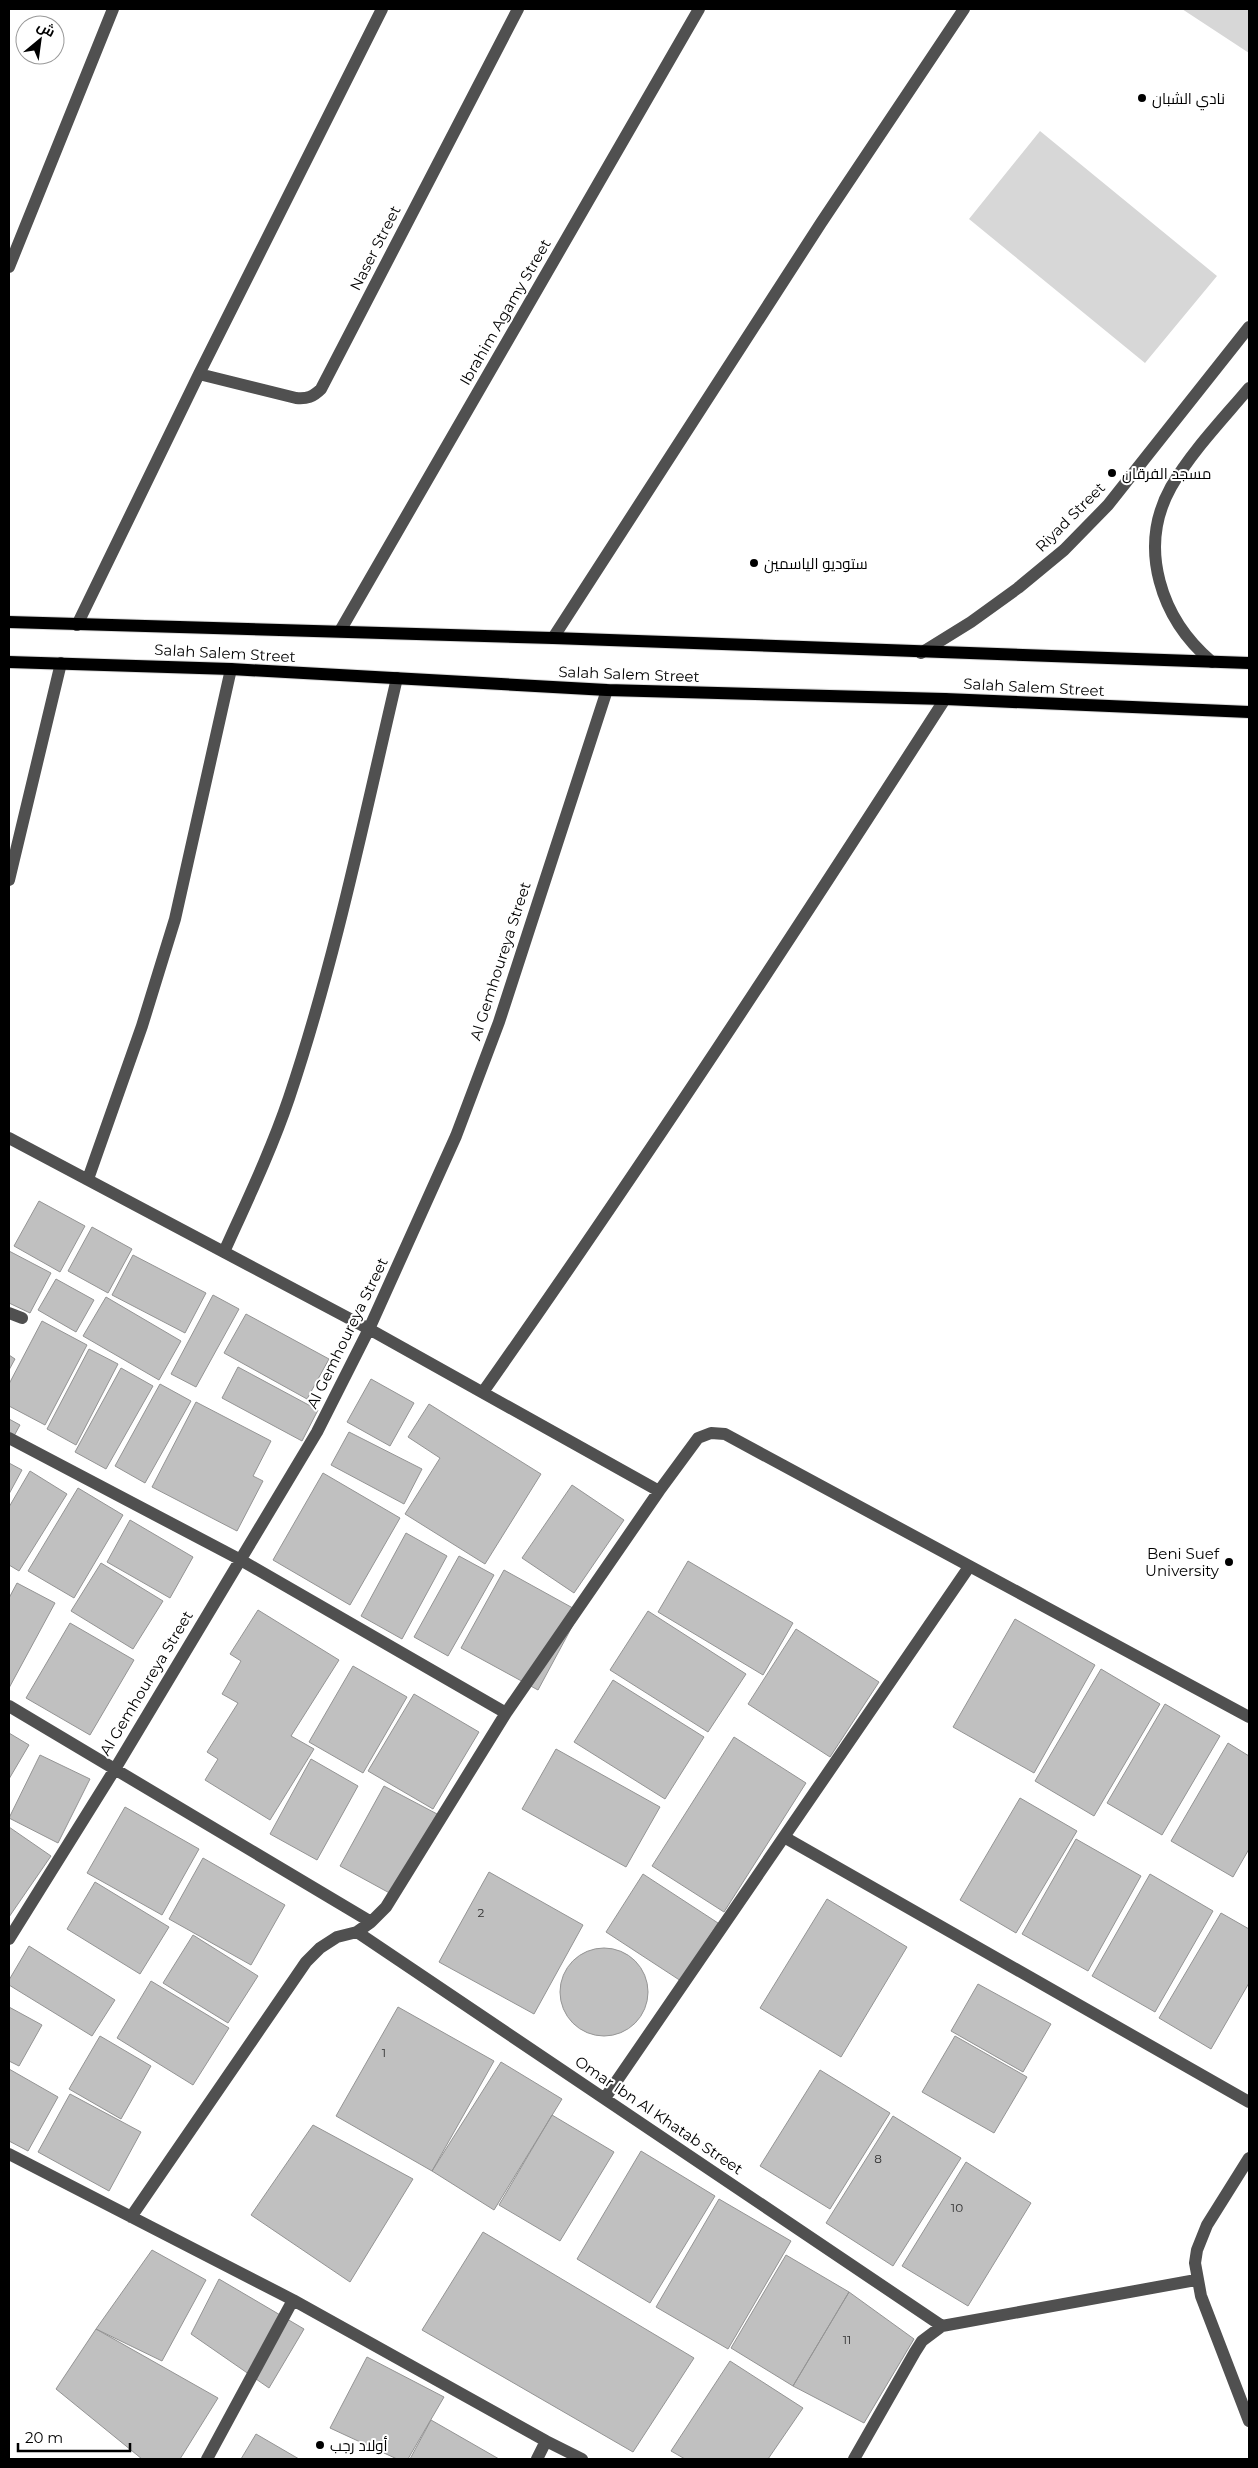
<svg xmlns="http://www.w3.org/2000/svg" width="1258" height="2468" font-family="Montserrat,Cairo,sans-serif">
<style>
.green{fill:#d7d7d7}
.building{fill:#c0c0c0;stroke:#949494}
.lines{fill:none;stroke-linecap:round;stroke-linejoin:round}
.major-casing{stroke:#dbdbdb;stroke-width:14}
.minor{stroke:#505050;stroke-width:12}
.major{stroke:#000;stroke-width:12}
.poi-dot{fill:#000;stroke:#fff;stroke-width:2}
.labels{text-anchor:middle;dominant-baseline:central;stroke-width:4;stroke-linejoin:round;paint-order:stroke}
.number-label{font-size:12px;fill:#303030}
.poi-label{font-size:15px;fill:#000;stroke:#fff;text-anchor:start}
.street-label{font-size:15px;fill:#000;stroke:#fff}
</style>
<rect width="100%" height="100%" fill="#fff"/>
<!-- green -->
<path class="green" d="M1182 9H1249V53Z
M1040 131 1217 276 1145 363 969 219Z"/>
<!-- building -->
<path class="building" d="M39 1201 85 1226 60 1272 14 1246Z
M92 1227 132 1249 108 1293 68 1271Z
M9 1251 51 1273 30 1313 9 1303Z
M133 1255 206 1293 185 1333 112 1295Z
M56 1279 94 1300 76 1332 38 1310Z
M213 1295 239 1309 196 1387 171 1374Z
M106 1297 181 1341 159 1380 83 1336Z
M246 1314 329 1359 307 1399 224 1353Z
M42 1321 87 1345 45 1425 9 1406V1384Z
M89 1349 118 1364 76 1445 47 1429Z
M9 1355 15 1359 9 1370Z
M238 1367 318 1410 302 1441 222 1398Z
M121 1368 153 1386 106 1469 75 1452Z
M371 1379 414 1403 390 1446 347 1422Z
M160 1384 191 1401 145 1483 115 1466Z
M196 1402 271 1441 253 1476 263 1481 237 1531 152 1487Z
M429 1404 541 1474 485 1564 405 1514 440 1458 408 1437Z
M9 1419 20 1425 9 1445Z
M349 1432 422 1469 404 1504 331 1465Z
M9 1463 22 1470 9 1494Z
M30 1471 67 1494 19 1571 9 1565V1507Z
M323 1473 400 1518 350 1605 273 1560Z
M572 1485 624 1520 574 1593 522 1558Z
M78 1488 123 1515 74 1598 28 1571Z
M130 1520 193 1557 170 1598 107 1562Z
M406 1533 447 1556 402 1639 361 1616Z
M459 1556 494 1575 448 1656 414 1637Z
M688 1561 793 1623 763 1675 658 1612Z
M101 1563 163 1601 133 1649 71 1611Z
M504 1570 580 1612 538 1690 461 1648Z
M17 1583 55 1603 9 1688V1598Z
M258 1610 339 1660 291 1736 314 1749 270 1820 205 1780 218 1759 207 1752 238 1703 222 1694 241 1661 230 1654Z
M648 1611 746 1674 708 1732 610 1670Z
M1015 1619 1095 1665 1034 1773 953 1727Z
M70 1623 134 1660 90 1735 26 1698Z
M796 1629 879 1682 830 1757 748 1704Z
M353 1666 407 1697 363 1773 309 1742Z
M1101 1669 1160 1704 1094 1816 1035 1781Z
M613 1680 704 1737 665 1799 574 1742Z
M414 1694 479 1732 433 1809 368 1771Z
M1165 1704 1220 1736 1162 1835 1107 1803Z
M9 1733 29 1745 9 1779Z
M734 1737 806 1783 724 1912 652 1866Z
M1228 1743 1249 1756V1849L1233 1877 1171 1841Z
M556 1749 660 1807 626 1867 522 1809Z
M40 1755 90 1779 58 1843 9 1818Z
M311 1759 358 1786 317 1860 270 1834Z
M384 1786 439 1815 395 1896 340 1866Z
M1020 1798 1077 1831 1016 1933 960 1900Z
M125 1807 199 1849 162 1915 87 1873Z
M9 1827 51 1856 9 1917Z
M1076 1839 1141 1876 1088 1971 1022 1934Z
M203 1858 285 1905 251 1965 169 1919Z
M489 1872 583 1925 534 2014 439 1962Z
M643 1874 718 1923 681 1981 606 1932Z
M1150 1874 1213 1911 1155 2012 1092 1976Z
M95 1882 169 1927 140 1974 67 1929Z
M827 1899 907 1947 841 2057 760 2008Z
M1221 1913 1249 1929V1983L1211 2049 1159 2018Z
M193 1935 258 1976 228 2023 163 1983Z
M29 1946 115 2000 92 2036 9 1985V1980Z
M560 1992a44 44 0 1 1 88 0a44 44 0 1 1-88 0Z
M151 1981 229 2028 193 2085 117 2038Z
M978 1984 1051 2024 1023 2072 951 2031Z
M9 2007 42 2025 19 2066 9 2061Z
M398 2007 494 2061 432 2171 336 2116Z
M100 2036 151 2066 121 2119 69 2089Z
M955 2036 1027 2077 994 2133 922 2092Z
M501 2062 562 2099 494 2210 432 2171Z
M9 2069 58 2097 28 2151 9 2141Z
M820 2070 890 2113 830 2209 760 2166Z
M70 2094 141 2132 109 2191 38 2152Z
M552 2115 614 2152 560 2241 499 2205Z
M893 2116 961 2158 893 2266 826 2223Z
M313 2125 413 2179 350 2282 251 2215Z
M641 2151 715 2196 650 2303 577 2259Z
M966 2162 1031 2203 968 2306 902 2266Z
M719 2199 791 2241 728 2349 656 2307Z
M483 2232 694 2358 633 2452 422 2330Z
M152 2250 206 2280 162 2361 96 2329Z
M786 2255 849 2292 793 2386 731 2348Z
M219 2279 304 2329 269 2388 191 2334Z
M849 2292 914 2339 864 2423 793 2386Z
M96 2329 218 2398 180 2459H142L56 2389Z
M367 2357 444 2397 408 2459H397L330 2428Z
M730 2361 803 2408 768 2459H685L671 2451Z
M431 2420 499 2459H410Z
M256 2434 299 2459H241Z"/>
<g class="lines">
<defs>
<path id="major" d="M9 622 553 638 1249 663
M9 662 231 669 607 690 945 699 1249 712"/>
</defs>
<!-- major casing -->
<use href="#major" class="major-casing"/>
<!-- minor -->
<path class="minor" d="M9 267 113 9
M199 374 296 398C307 399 313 397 321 389L518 9
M77 625 199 374 382 9
M340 631 699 9
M553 638 821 223 964 9
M921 653 971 622 1018 588 1064 550 1108 505 1249 327
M1212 662C1161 619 1137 548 1171 487 1192 451 1223 419 1249 388
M9 880 61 663
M9 1138 369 1329 659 1491
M88 1179 142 1026 175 919 231 669
M224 1252C247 1201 271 1151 289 1098 335 961 364 819 397 678
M9 1313 22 1318
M483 1392C643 1165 795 932 945 699
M9 1438 239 1559 506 1713
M9 1706 371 1922
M784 1837 1249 2102
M357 1932 942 2326
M9 1939 115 1769 317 1432 369 1329 456 1136 499 1022 607 690
M605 2098 969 1567
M9 2154 293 2300 546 2441 582 2459
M1249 2158 1207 2225 1197 2250 1195 2263 1201 2296 1249 2421
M131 2217 306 1962 320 1948 337 1937 357 1932 371 1922 386 1907 506 1713 659 1491 698 1438 711 1433 725 1434 1249 1717
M207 2459 293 2300
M537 2459 546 2441
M854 2459 915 2352 922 2341 942 2326 1196 2280"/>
<!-- major -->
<use href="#major" class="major"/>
</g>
<!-- markers -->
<g class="poi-dot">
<circle cx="1142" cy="98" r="5"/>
<circle cx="1112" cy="473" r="5"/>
<circle cx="754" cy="563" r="5"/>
<circle cx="1229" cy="1562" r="5"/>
<circle cx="320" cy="2445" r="5"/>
</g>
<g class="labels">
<!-- number labels -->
<g class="number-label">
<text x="481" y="1912">2</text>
<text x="384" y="2052">1</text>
<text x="878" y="2158">8</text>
<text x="957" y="2207">10</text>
<text x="847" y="2339">11</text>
</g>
<!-- poi labels -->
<g class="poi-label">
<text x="1152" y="98">نادي الشبان</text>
<text x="1122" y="473">مسجد الفرقان</text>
<text x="764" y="563">ستوديو الياسمين</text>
<text x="1219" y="1553" text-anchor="end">Beni Suef<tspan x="1219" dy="17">University</tspan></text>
<text x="330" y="2445">أولاد رجب</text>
</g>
<!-- street labels -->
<g class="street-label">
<text transform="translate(375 248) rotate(-63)">Naser Street</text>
<text transform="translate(505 312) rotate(-60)">Ibrahim Agamy Street</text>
<text transform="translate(1070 517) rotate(-45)">Riyad Street</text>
<text transform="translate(225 653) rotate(3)">Salah Salem Street</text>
<text transform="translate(629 674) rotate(2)">Salah Salem Street</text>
<text transform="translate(1034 687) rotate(3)">Salah Salem Street</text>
<text transform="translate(500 961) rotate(-72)">Al Gemhoureya Street</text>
<text transform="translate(347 1333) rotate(-64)">Al Gemhoureya Street</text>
<text transform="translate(146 1683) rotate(-59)">Al Gemhoureya Street</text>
<text transform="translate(659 2115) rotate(34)">Omar Ibn Al Khatab Street</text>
</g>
</g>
<!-- border -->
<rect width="1258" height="2468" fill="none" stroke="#000000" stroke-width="20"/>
<!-- north arrow -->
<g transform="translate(40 40) rotate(29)"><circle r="24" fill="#ffffff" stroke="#999999"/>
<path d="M0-4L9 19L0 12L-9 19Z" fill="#000000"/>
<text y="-8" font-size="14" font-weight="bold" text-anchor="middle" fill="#000000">ش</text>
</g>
<!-- scale -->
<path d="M18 2443v8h112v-8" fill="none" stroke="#000000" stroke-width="2.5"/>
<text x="25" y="2443" font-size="15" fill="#000000" stroke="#ffffff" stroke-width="4" paint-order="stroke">20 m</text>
</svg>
